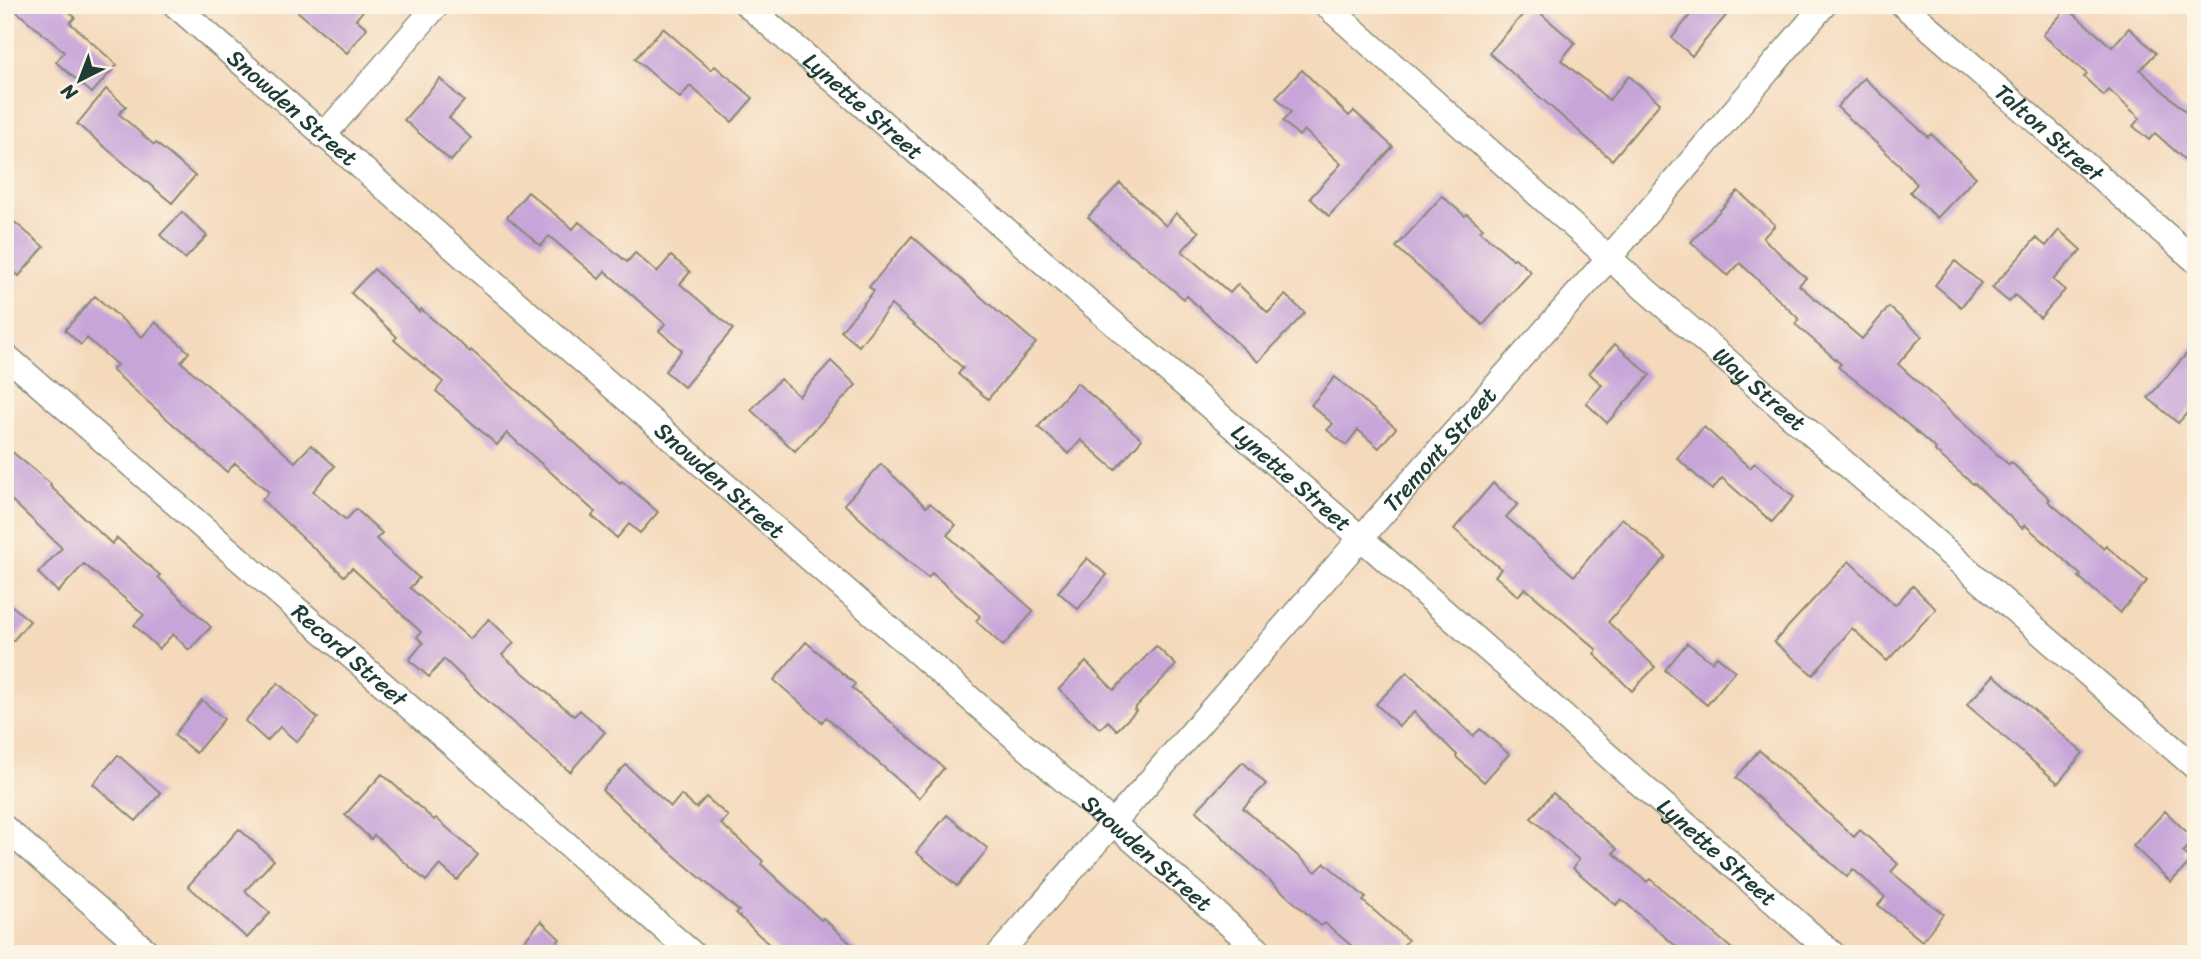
<svg xmlns="http://www.w3.org/2000/svg" width="2201" height="959" font-family="Sriracha,sans-serif">
<style>
.building{fill:#c7a5d9}
.lines{fill:none;stroke-linecap:round;stroke-linejoin:round}
.street-casing{stroke:#8a8b78;stroke-width:27}
.street{stroke:#fff;stroke-width:24}
.labels{text-anchor:middle;dominant-baseline:central;stroke-width:6;stroke-linejoin:round;paint-order:stroke}
.street-label{font-size:23px;fill:#1f3d34;stroke:#fcf5e5}
</style>
<rect width="100%" height="100%" fill="#fcf5e5"/>
<filter id="ink" filterUnits="userSpaceOnUse"><feTurbulence type="fractalNoise" baseFrequency=".0143" numOctaves="2"/><feDisplacementMap in="SourceGraphic" scale="14" xChannelSelector="R" yChannelSelector="G"/><feConvolveMatrix kernelMatrix="1 2 1 2 8 2 1 2 1" color-interpolation-filters="sRGB"/></filter>
<filter id="wash" filterUnits="userSpaceOnUse"><feTurbulence type="fractalNoise" baseFrequency=".00686" numOctaves="4" result="noise"/><feDisplacementMap in="SourceGraphic" scale="28" xChannelSelector="R" yChannelSelector="G"/><feGaussianBlur stdDeviation="1.57" result="paint"/><feColorMatrix in="noise" values="0 0 0 0 0 0 0 0 0 0 0 0 0 0 0 0 0 1.4 0 .05"/><feComposite in="paint" operator="in"/></filter>
<g filter="url(#wash)">
<rect width="100%" height="100%" fill="#f4d9bb"/>
<g id="blocks">
<!-- building -->
<path class="building" d="M9 5H61L75 17 70 23 117 65 92 93 56 62 64 52Z
M290 5H368L356 19 367 28 347 53Z
M1531 5 1575 43 1561 60 1609 100 1629 76 1660 103 1612 160 1489 53Z
M1698 5H1735L1692 56 1672 38Z
M2067 8 2112 47 2129 28 2156 53 2140 70 2196 121V170L2155 133 2149 140 2133 126 2140 118 2109 90 2104 96 2084 77 2087 74 2043 35Z
M663 28 711 70 715 66 753 98 732 122 690 86 680 98 635 59Z
M1302 70 1349 116 1354 111 1393 147 1329 216 1310 198 1341 164 1304 130 1299 136 1283 121 1291 112 1276 97Z
M1864 78 1928 137 1931 134 1976 177 1937 218 1910 192 1917 184 1900 167 1901 166 1837 107Z
M440 79 464 101 449 118 471 138 451 161 404 120Z
M106 89 126 106 119 114 154 145 156 143 195 176 172 203 77 124Z
M1120 183 1166 226 1176 213 1199 232 1182 251 1230 293 1238 284 1268 313 1285 295 1305 313 1258 362 1187 296 1184 299 1132 255 1131 256 1088 217Z
M1738 191 1775 225 1763 238 1806 278 1799 285 1862 339 1889 307 1922 336 1898 364 2009 465 2011 462 2050 499 2048 501 2104 549 2106 546 2147 581 2120 613 2079 577 2081 575 2025 525 2022 528 1974 483 1973 484 1935 451 1936 449 1873 394 1838 367 1841 364 1795 324 1799 319 1740 263 1728 276 1691 242Z
M528 192 573 229 579 222 627 262 635 253 657 272 671 256 690 272 680 284 733 329 684 387 665 371 682 350 659 331 665 324 605 271 599 279 549 236 541 246 507 217Z
M1442 196 1465 216 1467 214 1483 228 1480 231 1513 259 1515 258 1531 272 1483 325 1396 247Z
M182 212 207 236 185 259 160 235Z
M5 214 44 247 19 276 5 264Z
M2059 230 2081 250 2053 280 2065 290 2040 318 2015 295 2009 302 1992 288 2036 238 2046 246Z
M912 236 1006 319 1007 318 1036 343 988 399 958 374 963 368 891 305 859 346 841 331 874 291 869 287Z
M1955 261 1981 283 1961 307 1935 285Z
M374 269 419 312 421 309 470 352 471 350 620 483 622 481 658 512 640 533 629 524 617 538 592 516 595 512 507 433 497 445 436 391 443 382 394 340 397 337 351 293Z
M95 296 142 337 155 322 189 352 181 362 295 462 311 445 335 466 313 491 346 520 356 509 382 533 376 539 419 578 410 588 470 639 489 619 514 643 502 655 574 716 580 710 605 732 570 772 482 696 444 659 429 677 409 660 423 643 417 637 421 632 352 568 344 576 262 500 269 492 235 463 227 472 112 370 117 365 87 338 81 345 65 330Z
M2196 343V403L2178 423 2148 398Z
M1615 344 1650 375 1607 423 1586 403 1602 385 1589 373Z
M831 361 856 385 795 451 751 410 780 379 799 396Z
M1335 377 1396 428 1379 448 1358 430 1346 445 1327 430 1333 424 1311 405Z
M1077 383 1142 439 1115 470 1081 440 1069 454 1038 427Z
M1704 427 1750 468 1755 463 1794 497 1772 522 1722 478 1712 490 1677 458Z
M5 446 51 484 50 486 112 544 117 538 160 575 158 577 211 627 189 650 173 634 159 649 134 625 144 615 84 564 58 592 38 573 62 548 5 494Z
M881 464 926 507 930 503 956 525 947 535 1034 611 1003 646 976 621 980 616 932 573 928 578 879 536 844 504Z
M1493 483 1518 504 1506 517 1574 576 1622 518 1666 557 1608 622 1655 667 1632 691 1594 654 1597 650 1525 588 1518 596 1495 576 1501 569 1454 529Z
M1087 558 1107 575 1078 609 1058 592Z
M1849 561 1895 605 1913 586 1936 609 1887 661 1852 628 1813 675 1774 642Z
M5 600 30 621 5 650Z
M806 642 855 684 852 688 944 768 919 798 826 717 822 722 774 680Z
M1687 643 1712 662 1717 656 1735 671 1707 705 1665 670Z
M1156 646 1176 665 1134 709 1136 711 1117 730 1108 721 1100 729 1059 689 1086 662 1114 690Z
M1407 672 1473 736 1480 729 1509 754 1484 782 1456 757 1457 755 1414 712 1399 726 1376 704Z
M1994 675 2083 753 2058 783 1967 705Z
M278 683 318 718 297 742 280 727 267 741 245 721Z
M202 700 224 719 196 753 174 735Z
M1759 750 1854 837 1860 830 1898 864 1891 872 1943 914 1922 941 1878 905 1885 897 1853 869 1847 877 1736 778Z
M118 755 161 793 136 821 93 784Z
M1243 762 1266 784 1243 808 1316 872 1325 863 1366 898 1363 901 1408 940 1396 954H1361L1325 923 1321 926 1244 858 1196 811Z
M626 765 671 807 681 795 696 808 706 797 728 816 721 824 763 861 761 864 821 920 823 918 862 954H779L736 913 739 911 648 833 602 790Z
M382 774 434 820 436 818 478 855 457 880 440 865 426 881 374 835 371 839 345 815Z
M1553 793 1617 849 1613 853 1647 882 1650 879 1738 954H1685L1621 899 1616 905 1573 868 1579 860 1531 818Z
M2165 811 2195 840 2183 852 2192 860 2171 882 2133 846Z
M947 815 988 849 957 886 916 852Z
M239 829 274 860 245 891 270 913 247 938 188 886Z
M541 921 560 939 547 954H513Z"/>
</g>
</g>
<g filter="url(#ink)">
<use href="#blocks" fill-opacity="0" stroke="#8a8b78" stroke-width="2"/>
<g class="lines">
<defs>
<g id="street">
<path id="s1" d="M175 5 1263 954"/>
<path id="s2" d="M747 5 1361 538 1833 954"/>
<path id="s3" d="M1326 5 1609 258 2196 768"/>
<path id="s4" d="M1903 5 2196 261"/>
<path d="M323 136 437 5"/>
<path id="s5" d="M5 355 693 954"/>
<path d="M5 828 150 954"/>
<path id="s6" d="M999 954 1361 538 1609 258 1824 5"/>
</g>
</defs>
<!-- street casing -->
<use href="#street" class="street-casing"/>
<!-- street -->
<use href="#street" class="street"/>
</g>
</g>
<g class="labels">
<!-- street labels -->
<g class="street-label">
<text stroke="none"><textPath href="#s2" startOffset="154">Lynette Street</textPath></text>
<text stroke="none"><textPath href="#s1" startOffset="156">Snowden Street</textPath></text>
<text stroke="none"><textPath href="#s4" startOffset="194">Talton Street</textPath></text>
<text stroke="none"><textPath href="#s3" startOffset="579">Way Street</textPath></text>
<text stroke="none"><textPath href="#s6" startOffset="670">Tremont Street</textPath></text>
<text stroke="none"><textPath href="#s2" startOffset="721">Lynette Street</textPath></text>
<text stroke="none"><textPath href="#s1" startOffset="723">Snowden Street</textPath></text>
<text stroke="none"><textPath href="#s5" startOffset="457">Record Street</textPath></text>
<text stroke="none"><textPath href="#s1" startOffset="1290">Snowden Street</textPath></text>
<text stroke="none"><textPath href="#s2" startOffset="1288">Lynette Street</textPath></text>
</g>
</g>
<!-- margin -->
<rect width="2201" height="959" fill="none" stroke="#fcf5e5" stroke-width="28"/>
<!-- north arrow -->
<g transform="translate(80 80) rotate(222)" stroke="#fcf5e5" stroke-width="5" paint-order="stroke">
<path d="M0-5L12 26L0 18L-12 26Z" fill="#1f3d34"/>
<text y="-10" font-size="19" font-weight="bold" text-anchor="middle" fill="#1f3d34">N</text>
</g>
</svg>
